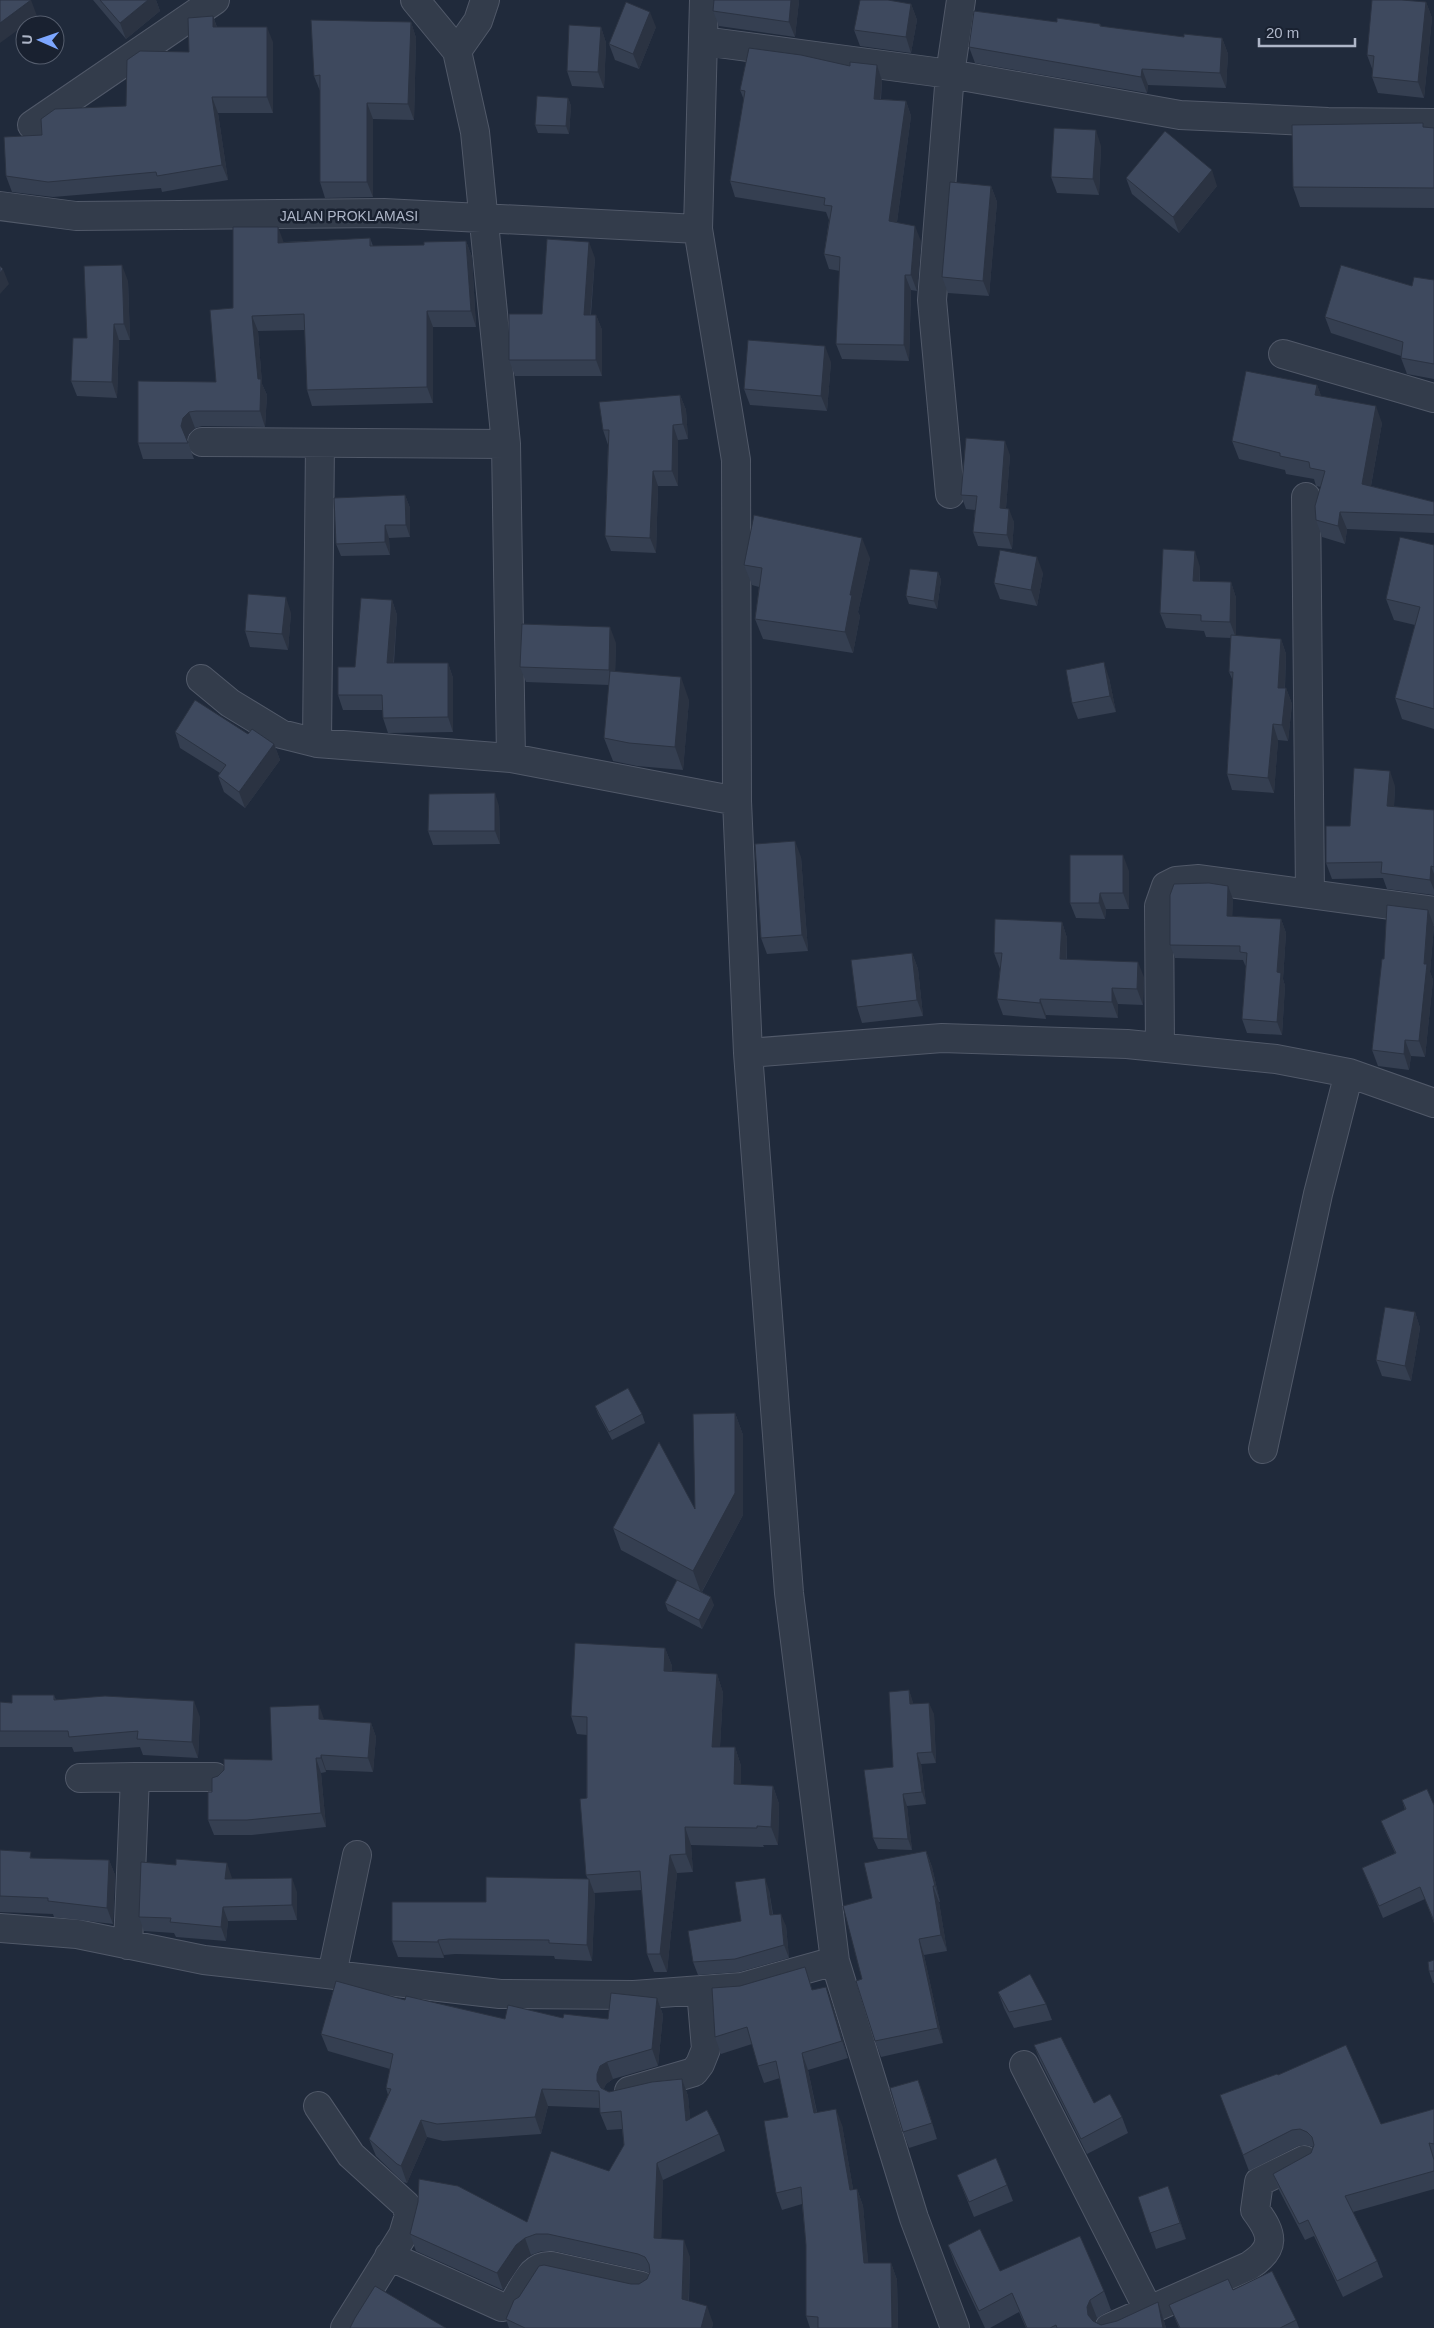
<svg xmlns="http://www.w3.org/2000/svg" width="1434" height="2328" font-family="Arial,sans-serif">
<style>
.lines{fill:none;stroke-linecap:round;stroke-linejoin:round}
.minor-casing{stroke:#515969;stroke-width:30}
.minor{stroke:#333c4b;stroke-width:28}
.wall{fill:#353f51}
.shaded-wall{fill:#2b3342}
.building{fill:#3e495e;stroke:#2b3342}
.labels{text-anchor:middle;dominant-baseline:central;stroke-width:5;stroke-linejoin:round;paint-order:stroke}
.street-label{font-size:14px;fill:#aeb6c8;stroke:#192130}
</style>
<rect width="100%" height="100%" fill="#202a3b"/>
<g class="lines">
<defs>
<path id="minor" d="M415 0 457 51 475 132 506 444 511 758 737 801
M704 0 698 229 736 460 737 801 748 1053 789 1593 835 1961 914 2218 955 2328
M703 41 950 74 1180 115 1328 122 1434 123
M457 51 478 21 485 0
M32 125 215 0
M0 206 76 216 384 213 698 229
M1283 354 1434 398
M202 442 506 444
M950 494 932 300 950 74 961 0
M1306 497 1310 894
M201 679 230 703 281 734 317 743 511 758
M317 743 320 443
M1160 1047 1159 906 1166 886 1176 881 1199 879 1434 911
M748 1053 942 1038 1127 1044 1276 1059 1349 1073 1434 1103
M1263 1449 1318 1194 1349 1073
M135 1777H215
M80 1778 135 1777 128 1945
M0 1928 77 1934 204 1960 500 1994 634 1995 742 1987 835 1961
M332 1974 357 1855
M1024 2065 1149 2311
M629 2091 694 2072 700 2064 706 2049 701 1990
M318 2106 351 2155 406 2205 409 2215 403 2235 345 2328
M389 2256 502 2307 512 2305C524 2289 529 2265 551 2266L641 2286
M1109 2328 1249 2266C1277 2248 1273 2234 1255 2210L1259 2182 1304 2160"/>
</defs>
<!-- minor casing -->
<use href="#minor" class="minor-casing"/>
<!-- minor -->
<use href="#minor" class="minor"/>
</g>
<!-- wall -->
<path class="wall" d="M93 0H156L160 11 126 39Z
M714 0H798L799 1 795 37 719 26 713 11Z
M1426 2 1432 18 1424 98 1378 93 1372 77 1373 71 1367 55Z
M911 4 917 20 911 53 860 46 854 30Z
M213 16 217 27 273 42V113H218L228 180 162 192 161 188 53 197 12 192 6 176 42 135 126 106 189 52Z
M411 22 416 38 414 120 373 119V197L325 198 320 182V91L314 76Z
M1057 22 1100 24 1102 27 1184 37 1222 38 1228 54 1226 88 1148 85 1147 93 975 63 969 47Z
M601 27 606 43 604 88 572 86 567 71Z
M656 27 639 69 615 60 609 44Z
M877 65 882 81 881 99 906 101 911 116 897 222 921 241 917 291 911 290 909 361 842 359 836 344 840 271 829 269 824 254 829 220 826 212 735 197 730 181 744 100 740 90 850 66Z
M568 98 571 106 569 134 538 133 535 125Z
M1425 127 1434 128V208L1300 207 1293 187Z
M1101 146 1099 195 1057 193 1051 177Z
M1126 178 1217 186 1179 233 1132 194Z
M991 186 997 202 989 296 948 293 942 277Z
M370 238 373 246 424 245 466 241 472 257 476 327H433V403L312 406 307 390 305 330 258 331 262 384 267 395 265 427 202 426 195 428 189 434 187 440 194 459H143L138 443 216 382 233 308 284 242Z
M595 258 591 315H596L602 330V376H515L509 360 542 314Z
M1434 280V379L1407 374 1401 358V356L1331 333 1325 317 1412 286Z
M128 281 130 340H119L117 398 77 396 71 381 87 338Z
M831 362 827 411 750 405 744 389Z
M1317 385 1321 396 1382 423 1371 486 1434 502V533L1347 529 1345 544 1322 537 1316 520 1321 487 1316 486 1314 479 1286 474 1285 470 1239 459 1232 441Z
M680 395 686 410 688 439 678 440V486H658L656 553 611 551 605 536 608 445 603 430Z
M1010 455 1006 508 1014 522 1012 549 978 546 973 532 975 510 966 509 961 495Z
M405 495 410 508V537L389 538 390 555 341 556 336 544Z
M1434 545V729L1402 719 1395 698 1415 625 1394 620 1386 599Z
M870 558 858 612 860 616 853 653 763 639 755 619 759 587 752 585 744 565Z
M1200 567V581L1231 582 1236 598V636L1281 639 1286 654 1285 688H1286L1292 704 1288 741 1278 740 1274 793 1232 790 1227 774 1233 681 1229 672 1231 638 1206 637 1204 631 1166 628 1160 613Z
M938 572 941 580 937 609 909 604 906 596Z
M1043 573 1037 606 1000 599 994 583Z
M392 600 397 615 394 663H448L453 678V732L388 733 383 718V710H343L338 695 355 667Z
M291 613 288 650 250 647 245 631Z
M616 643 615 671 689 700 683 770 637 766 613 761 604 738 609 685 526 682 520 667Z
M1109 678 1116 712 1078 719 1072 703Z
M175 732 248 734 274 744 280 760 245 808 224 792 218 776 220 773 180 748Z
M1395 786 1394 807 1434 810V895L1387 889 1383 878 1332 879 1326 863 1350 826Z
M499 806 500 844 433 845 428 831Z
M801 857 808 951 767 954 761 938Z
M1129 871V909H1106L1105 919 1076 918 1070 903Z
M1233 899 1232 916 1281 919 1286 933 1283 979 1285 986 1282 1035 1247 1033 1242 1019 1246 966 1245 965 1243 960 1175 958 1170 945Z
M1062 922 1067 938V959L1144 977 1143 1005 1118 1004V1018L1046 1015V1019L1003 1015 997 999 1000 969 994 953Z
M1434 926 1430 972 1433 980 1425 1057 1411 1056 1409 1070 1378 1066 1372 1050 1384 959Z
M912 953 918 969 923 1016 862 1023 857 1007Z
M1415 1312 1420 1328 1411 1381 1382 1376 1376 1360Z
M595 1406 642 1414 645 1423 612 1440 598 1414Z
M735 1413 743 1435V1515L702 1592 714 1605 702 1629 668 1611 665 1603 677 1580 621 1550 613 1528 695 1509Z
M665 1648 672 1666V1671L717 1674 723 1693 720 1747H735L741 1766V1785L773 1786 779 1804 778 1845H763L764 1847 691 1845 693 1872 677 1873 667 1972H654L647 1954 642 1890 594 1893 595 1895 592 1961 555 1959 554 1956 455 1954 444 1955V1958L398 1957 392 1941 486 1902 588 1879 586 1875 587 1735 577 1734 571 1716Z
M909 1690 913 1704 934 1714 936 1763 921 1764 926 1804 907 1806 912 1850 878 1849 873 1838 893 1767Z
M54 1695 56 1700 200 1717 198 1758 143 1755 140 1747 74 1752 72 1747H0V1702L12 1703Z
M324 1720 371 1723 376 1737 373 1772 326 1770V1772L321 1773 326 1827 252 1835H214L208 1820 212 1792 272 1760Z
M1402 1800 1434 1805V1923L1425 1899 1383 1918 1362 1868 1395 1853 1386 1833 1381 1821 1405 1810Z
M0 1850 33 1858 109 1860 115 1875 113 1924 54 1917 53 1914 0 1912Z
M926 1851 932 1867 940 1902H939L947 1951 924 1955 943 2043 881 2057 875 2041 862 1979 872 1898Z
M232 1878V1879L297 1892V1920L228 1921 226 1941 176 1937 174 1933 144 1931 139 1917Z
M769 1890 773 1914 786 1926 789 1958 739 1972 698 1975 693 1962 741 1921Z
M1434 1960V1983H1433L1429 1971Z
M813 1990 832 2003 848 2058 808 2070 817 2112 842 2125 853 2189H857L863 2206 868 2263H891L897 2280 898 2328H810L806 2316V2245L802 2204 782 2210 776 2193 788 2117 780 2078 764 2083 758 2066 752 2044 721 2054 715 2037Z
M998 1992 1046 2004 1052 2020 1014 2028 1004 2008Z
M657 1998 663 2015 658 2066 613 2079 606 2084 603 2090 609 2092 682 2079 688 2096 690 2118 719 2134 725 2151 663 2180 661 2238 690 2257 689 2301 713 2323 712 2328H509L506 2319 631 2284H639L647 2279 649 2273 644 2271 554 2251H542L531 2255 522 2262 503 2290 416 2251 410 2234 527 2222 609 2171 624 2145 622 2129 607 2130 600 2113V2108L548 2106 541 2134 443 2141 427 2137 407 2183 403 2182 376 2156 369 2139 388 2095 386 2088 390 2069 328 2051 321 2034 405 2000 505 2019 563 2018 608 2019Z
M1034 2045 1094 2103 1122 2117 1128 2133 1087 2154 1040 2061Z
M1278 2075 1381 2124 1434 2109V2189L1353 2212 1377 2261 1383 2277 1343 2297 1314 2236 1305 2240 1279 2190 1273 2174 1311 2153 1313 2147 1306 2145 1298 2146 1249 2171 1220 2095Z
M924 2096 937 2139 909 2148 903 2132Z
M957 2175 1007 2185 1013 2201 974 2217 963 2190Z
M1138 2197 1174 2202 1186 2239 1156 2249Z
M948 2245 1000 2271 1104 2291 1111 2310 1097 2318 1095 2322 1101 2325 1117 2321 1158 2302 1164 2321 1166 2328H1026L1019 2312 990 2328H985L955 2264Z
M1233 2290 1296 2320 1299 2328H1179L1169 2305Z"/>
<!-- shaded-wall -->
<path class="shaded-wall" d="M31 0 37 16 0 43V23Z
M148 0H156L160 11 126 39 120 23Z
M791 0H798L799 1 795 37 789 22Z
M1426 2 1432 18 1424 98 1418 82Z
M911 4 917 20 911 53 906 37Z
M650 12 656 27 639 69 633 54Z
M213 16 218 31 213 27Z
M411 22 416 38 414 120 408 104Z
M267 27 273 42V113L267 97Z
M601 27 606 43 604 88 598 72Z
M1222 38 1228 54 1226 88 1220 73Z
M877 65 882 81 879 114 874 99Z
M1142 69 1148 85 1147 93 1141 77Z
M212 97 218 113 228 180 222 165Z
M568 98 571 106 569 134 566 126Z
M906 101 911 116 895 237 889 221Z
M367 103 373 119V197L367 182Z
M1096 130 1101 146 1099 195 1093 179Z
M1212 170 1217 186 1179 233 1173 217Z
M991 186 997 202 989 296 983 281Z
M915 226 921 241 917 291 911 275Z
M278 227 284 243H278Z
M466 241 472 257 476 327 471 311Z
M589 242 595 258 589 330 584 315Z
M122 265 128 281 130 340 124 324Z
M3 269 9 284 0 294V273Z
M905 275 911 290 909 361 904 345Z
M427 311 433 327V403L427 387Z
M596 315 602 330V376L596 360Z
M252 316 258 331 262 384 267 395 265 427 260 411Z
M114 324 119 340 117 398 112 382Z
M825 346 831 362 827 411 821 396Z
M1317 385 1324 403 1315 395Z
M680 395 686 410 688 439 683 424Z
M1376 406 1382 423 1368 502 1362 484Z
M189 412 195 428 189 434 186 441 181 426 183 418Z
M673 425 678 440V486L672 471Z
M1005 441 1010 455 1005 521 1000 508Z
M653 471 658 486 656 553 650 538Z
M405 495 410 508V537L406 525Z
M1009 509 1014 522 1012 549 1007 535Z
M1340 512 1347 529 1345 544 1338 526Z
M385 525 389 538 390 555 385 542Z
M862 538 870 558 858 612 860 616 853 653 845 632 850 595Z
M1195 551 1200 567 1199 597 1193 581Z
M1037 557 1043 573 1037 606 1031 590Z
M938 572 941 580 937 609 934 601Z
M1231 582 1236 598V638L1230 622Z
M286 597 291 613 288 650 282 634Z
M392 600 397 615 392 678 387 663Z
M610 627 616 643 615 686 609 670Z
M1281 639 1286 654 1284 704 1278 688Z
M1104 662 1109 678 1116 712 1110 696Z
M448 663 453 678V732L448 717Z
M681 677 689 700 683 770 675 747Z
M1286 688 1292 704 1288 741 1282 725Z
M1273 724 1278 740 1274 793 1268 778Z
M274 744 280 760 245 808 239 792Z
M1390 771 1395 786 1393 822 1387 806Z
M495 793 499 806 500 844 495 831Z
M795 841 801 857 808 951 802 935Z
M1123 855 1129 871V909L1123 893Z
M1431 866 1434 874V890L1430 880Z
M1228 886 1233 899 1232 929 1227 916Z
M1100 893 1106 909 1105 919 1099 903Z
M1428 910 1434 926 1430 972 1433 980 1425 1057 1419 1041Z
M1281 919 1286 933 1283 979 1285 986 1282 1035 1277 1022V972Z
M1062 922 1067 938 1066 975 1060 959Z
M912 953 918 969 923 1016 917 1000Z
M1138 962 1144 977 1143 1005 1137 989Z
M1112 988 1118 1004V1018L1112 1002Z
M1040 999 1046 1015V1019L1040 1003Z
M1405 1040 1411 1056 1409 1070 1404 1054Z
M1415 1312 1420 1328 1411 1381 1405 1366Z
M735 1413 743 1435V1515L701 1593 693 1571Z
M711 1597 714 1605 702 1629 699 1620Z
M665 1648 672 1666 671 1689 664 1671Z
M717 1674 723 1693 719 1765 712 1747Z
M909 1690 913 1702 915 1715 910 1704Z
M194 1701 200 1717 198 1758 192 1742Z
M929 1703 934 1714 936 1763 932 1752Z
M319 1705 324 1719H319Z
M371 1723 376 1737 373 1772 368 1758Z
M735 1747 741 1766V1803L734 1784Z
M917 1753 921 1764 926 1804 922 1792Z
M321 1755 326 1770V1772L321 1758Z
M316 1758 321 1773 326 1827 321 1813Z
M773 1786 779 1804 778 1845 771 1827Z
M903 1794 907 1806 912 1850 908 1839Z
M685 1827 691 1845 693 1872 686 1854Z
M926 1851 932 1867 940 1902 935 1886Z
M670 1855 677 1873 667 1972 660 1954Z
M109 1860 115 1875 113 1924 107 1908Z
M227 1863 232 1878 230 1893 225 1879Z
M292 1878 297 1892V1920L292 1905Z
M765 1878 769 1890 774 1927 770 1915Z
M589 1879 595 1895 592 1961 587 1945Z
M933 1886 939 1902 947 1951 941 1935Z
M223 1907 228 1921 226 1941 221 1927Z
M781 1914 786 1926 789 1958 784 1945Z
M919 1939 924 1955 943 2043 938 2028Z
M438 1940 444 1955V1958L438 1942Z
M826 1987 832 2003 848 2058 842 2041Z
M657 1998 663 2015 658 2066 652 2049Z
M802 2053 808 2070 820 2129 814 2113Z
M607 2062 613 2079 606 2084 603 2091 597 2081V2074L600 2066Z
M682 2079 688 2096 692 2138 686 2121Z
M918 2080 924 2096 937 2139 932 2123Z
M542 2089 548 2106 541 2134 535 2117Z
M836 2109 842 2125 856 2206 850 2190Z
M421 2120 427 2137 407 2183 401 2166Z
M657 2163 663 2180 661 2255 654 2238Z
M1168 2186 1174 2202 1186 2239 1180 2223Z
M857 2189 863 2206 870 2280 864 2263Z
M525 2238 531 2255 522 2262 503 2290 497 2273 516 2245Z
M684 2240 690 2257 688 2316 682 2299Z
M891 2263 897 2280 898 2328H892Z
M1090 2300 1097 2318 1094 2326 1088 2315 1087 2307Z
M1158 2302 1164 2321 1166 2328H1163Z
M707 2306 713 2323 712 2328H701Z"/>
<!-- building -->
<path class="building" d="M0 0H31L0 23Z
M100 0H148L120 23Z
M714 0H791L789 22 713 11Z
M860 0H888L911 4 906 37 854 30Z
M1372 0H1402L1426 2 1418 82 1372 77 1374 56 1367 55Z
M626 2 650 12 633 54 609 44Z
M974 11 1057 22V18L1100 24V26L1184 37V34L1222 38 1220 73 1142 69 1141 77 969 47Z
M213 16V27H267V97H212L222 165 157 176 156 172 48 182 6 176 4 137 42 135 41 119 55 109 126 106 127 60 140 51 189 52 188 18Z
M311 20 411 22 408 104 367 103V182H320V75L314 76Z
M569 25 601 27 598 72 567 71Z
M749 48 801 55 850 66V62L877 65 874 99 906 101 889 221 915 226 911 275H905L904 345 836 344 840 257 824 254 832 206 824 205 825 198 730 181 745 91 740 90Z
M537 96 568 98 566 126 535 125Z
M1423 123V127L1434 128V188L1293 187 1292 125Z
M1054 128 1096 130 1093 179 1051 177Z
M1165 131 1212 170 1173 217 1126 178Z
M950 182 991 186 983 281 942 277Z
M233 227H278V243L370 238V246L424 245V242L466 241 471 311H427V387L307 390 304 314 252 316 258 379H261L260 411H196L189 412 183 418 181 426 188 443H138V381L216 382 210 310 233 308Z
M547 239 589 242 584 315H596V360H509V314H542Z
M122 265 124 324H114L112 382 71 381 73 338H87L84 266Z
M1341 265 1412 286 1414 277 1434 280V364L1401 358 1403 342 1325 317Z
M0 266 3 269 0 273Z
M748 340 825 346 821 396 744 389Z
M1246 371 1317 385 1315 395 1376 406 1362 484 1434 502V515L1340 512 1338 526 1316 520 1315 506 1325 471 1310 468 1309 462 1280 456V453L1232 441Z
M680 395 683 424 673 425 672 471H653L650 538 605 536 609 430H603L599 402Z
M966 438 1005 441 1000 508 1009 509 1007 535 973 532 977 496 961 495Z
M405 495 406 525H385V542L336 544 334 498Z
M754 515 862 538 850 595H852L845 632 755 619 762 568 744 565Z
M1400 537 1434 545V709L1395 698 1420 607 1386 599Z
M1163 549 1195 551 1193 581 1231 582 1230 622 1201 621V615L1160 613Z
M1000 550 1037 557 1031 590 994 583Z
M910 569 938 572 934 601 906 596Z
M248 594 286 597 282 634 245 631Z
M361 598 392 600 387 663H448V717L383 718 382 695H338V667H355Z
M522 624 610 627 609 670 520 667Z
M1231 635 1281 639 1278 688H1286L1282 725 1273 724 1268 778 1227 774 1233 672H1229Z
M1104 662 1110 696 1072 703 1066 670Z
M610 671 681 677 675 747 629 743 604 738Z
M195 700 248 734 252 729 274 744 239 792 218 776 226 765 175 732Z
M1354 768 1390 771 1387 806 1434 810V867L1431 866 1430 880 1381 873 1382 862 1326 863V826H1350Z
M495 793V831H428L429 794Z
M795 841 802 935 761 938 755 844Z
M1070 855H1123V893H1100L1099 903H1070Z
M1209 883 1228 886 1227 916 1281 919 1277 972 1281 973 1277 1022 1242 1019 1247 953 1240 952V946L1170 945V895L1174 884Z
M1387 905 1428 910 1424 964H1427L1419 1041 1405 1040 1404 1054 1372 1050 1382 959H1384Z
M995 919 1062 922 1060 959 1138 962 1137 989 1112 988V1002L1040 999V1003L997 999 1002 953H994Z
M912 953 917 1000 857 1007 851 960Z
M1385 1307 1415 1312 1405 1366 1376 1360Z
M628 1388 642 1414 609 1432 595 1406Z
M735 1413V1493L693 1571 613 1528 659 1442 695 1509 693 1414Z
M677 1580 711 1597 699 1620 665 1603Z
M575 1643 665 1648 664 1671 717 1674 712 1747H735L734 1784 773 1786 771 1827 757 1826V1828L685 1827 686 1854 670 1855 660 1954H647L640 1871 586 1875 580 1799 587 1798V1717L571 1716Z
M909 1690 910 1704 929 1703 932 1752 917 1753 922 1792 903 1794 908 1839 873 1838 864 1770 893 1767 889 1692Z
M12 1695H54V1700L105 1696 194 1701 192 1742 137 1739 138 1731 69 1737 68 1731H0V1702L12 1703Z
M319 1705V1719L371 1723 368 1758 321 1755V1758H316L321 1813 247 1820H208V1792H212V1778L218 1776 224 1770V1759L272 1760 270 1707Z
M1427 1789 1434 1805V1921L1420 1887 1379 1906 1362 1868 1396 1853 1381 1821 1406 1809 1402 1800Z
M0 1850 31 1852 30 1858 109 1860 107 1908 48 1901V1898L0 1896Z
M926 1851 935 1886H933L941 1935 919 1939 938 2028 875 2041 856 1981 862 1979 843 1906 872 1898 864 1863Z
M176 1859 227 1863 225 1879 292 1878V1905L223 1907 221 1927 170 1922 171 1918 139 1917 141 1862 176 1865Z
M486 1877 589 1879 587 1945 549 1943V1940L449 1939 438 1940V1942L392 1941V1902H486Z
M765 1878 770 1915 781 1914 784 1945 735 1959 693 1962 688 1931 741 1921 735 1882Z
M1434 1960V1971H1429L1428 1962Z
M805 1967 812 1990 826 1987 842 2041 802 2053 814 2113 836 2109 850 2190 857 2189 864 2263H891L892 2328H818V2317L806 2316V2245L801 2187 776 2193 764 2121 788 2117 776 2061 758 2066 747 2027 715 2037 712 1988 740 1986Z
M1030 1974 1046 2004 1009 2012 998 1992Z
M336 1981 405 2000 406 1996 505 2019 508 2005 563 2018 564 2014 608 2019 611 1993 657 1998 652 2049 607 2062 600 2066 597 2074V2081L601 2088 609 2092 652 2082 682 2079 686 2121 707 2110 719 2134 657 2163 654 2238 684 2240 682 2299 707 2306 701 2328H525L506 2319 514 2300 519 2297 539 2266 544 2265 631 2284H639L647 2279 650 2272 649 2264 645 2257 638 2254 548 2234H536L525 2238 516 2245 497 2273 410 2234 418 2202 419 2179 458 2186 527 2222 551 2151 609 2171 624 2145 621 2111 600 2113 599 2091 542 2089 535 2117 437 2124 421 2120 401 2166 397 2164 369 2139 391 2089 386 2088 393 2054 321 2034Z
M1061 2037 1094 2103 1110 2094 1122 2117 1081 2139 1034 2045Z
M1346 2045 1381 2124 1434 2109V2144L1429 2143 1434 2160V2171L1345 2196 1377 2261 1337 2281 1308 2220 1299 2224 1273 2174 1311 2153 1314 2145 1312 2137 1307 2132 1300 2129 1292 2130 1243 2155 1220 2095 1277 2074 1278 2075Z
M918 2080 932 2123 903 2132 890 2088Z
M996 2158 1007 2185 969 2202 957 2175Z
M1168 2186 1180 2223 1150 2233 1138 2197Z
M980 2229 1000 2271 1080 2236 1104 2291 1090 2300 1087 2307 1088 2315 1093 2321 1101 2325 1117 2321 1158 2302 1163 2328H1057L1056 2325 1050 2328H1027L1012 2293 979 2311 948 2245Z
M1272 2271 1296 2320 1280 2328H1180L1169 2305 1228 2279 1233 2290Z
M375 2286 446 2328H350L355 2318Z"/>
<g class="labels">
<!-- street labels -->
<g class="street-label">
<text x="349" y="216">JALAN PROKLAMASI</text>
</g>
</g>
<!-- north arrow -->
<g transform="translate(40 40) rotate(272)"><circle r="24" fill="#192130" stroke="#555d6d"/>
<path d="M0-4L9 19L0 12L-9 19Z" fill="#7ca6ff"/>
<text y="-8" font-size="14" font-weight="bold" text-anchor="middle" fill="#aeb6c8">U</text>
</g>
<!-- scale -->
<path d="M1259 38v8h96v-8" fill="none" stroke="#aeb6c8" stroke-width="2.5"/>
<text x="1266" y="38" font-size="15" fill="#aeb6c8" stroke="#192130" stroke-width="4" paint-order="stroke">20 m</text>
</svg>
